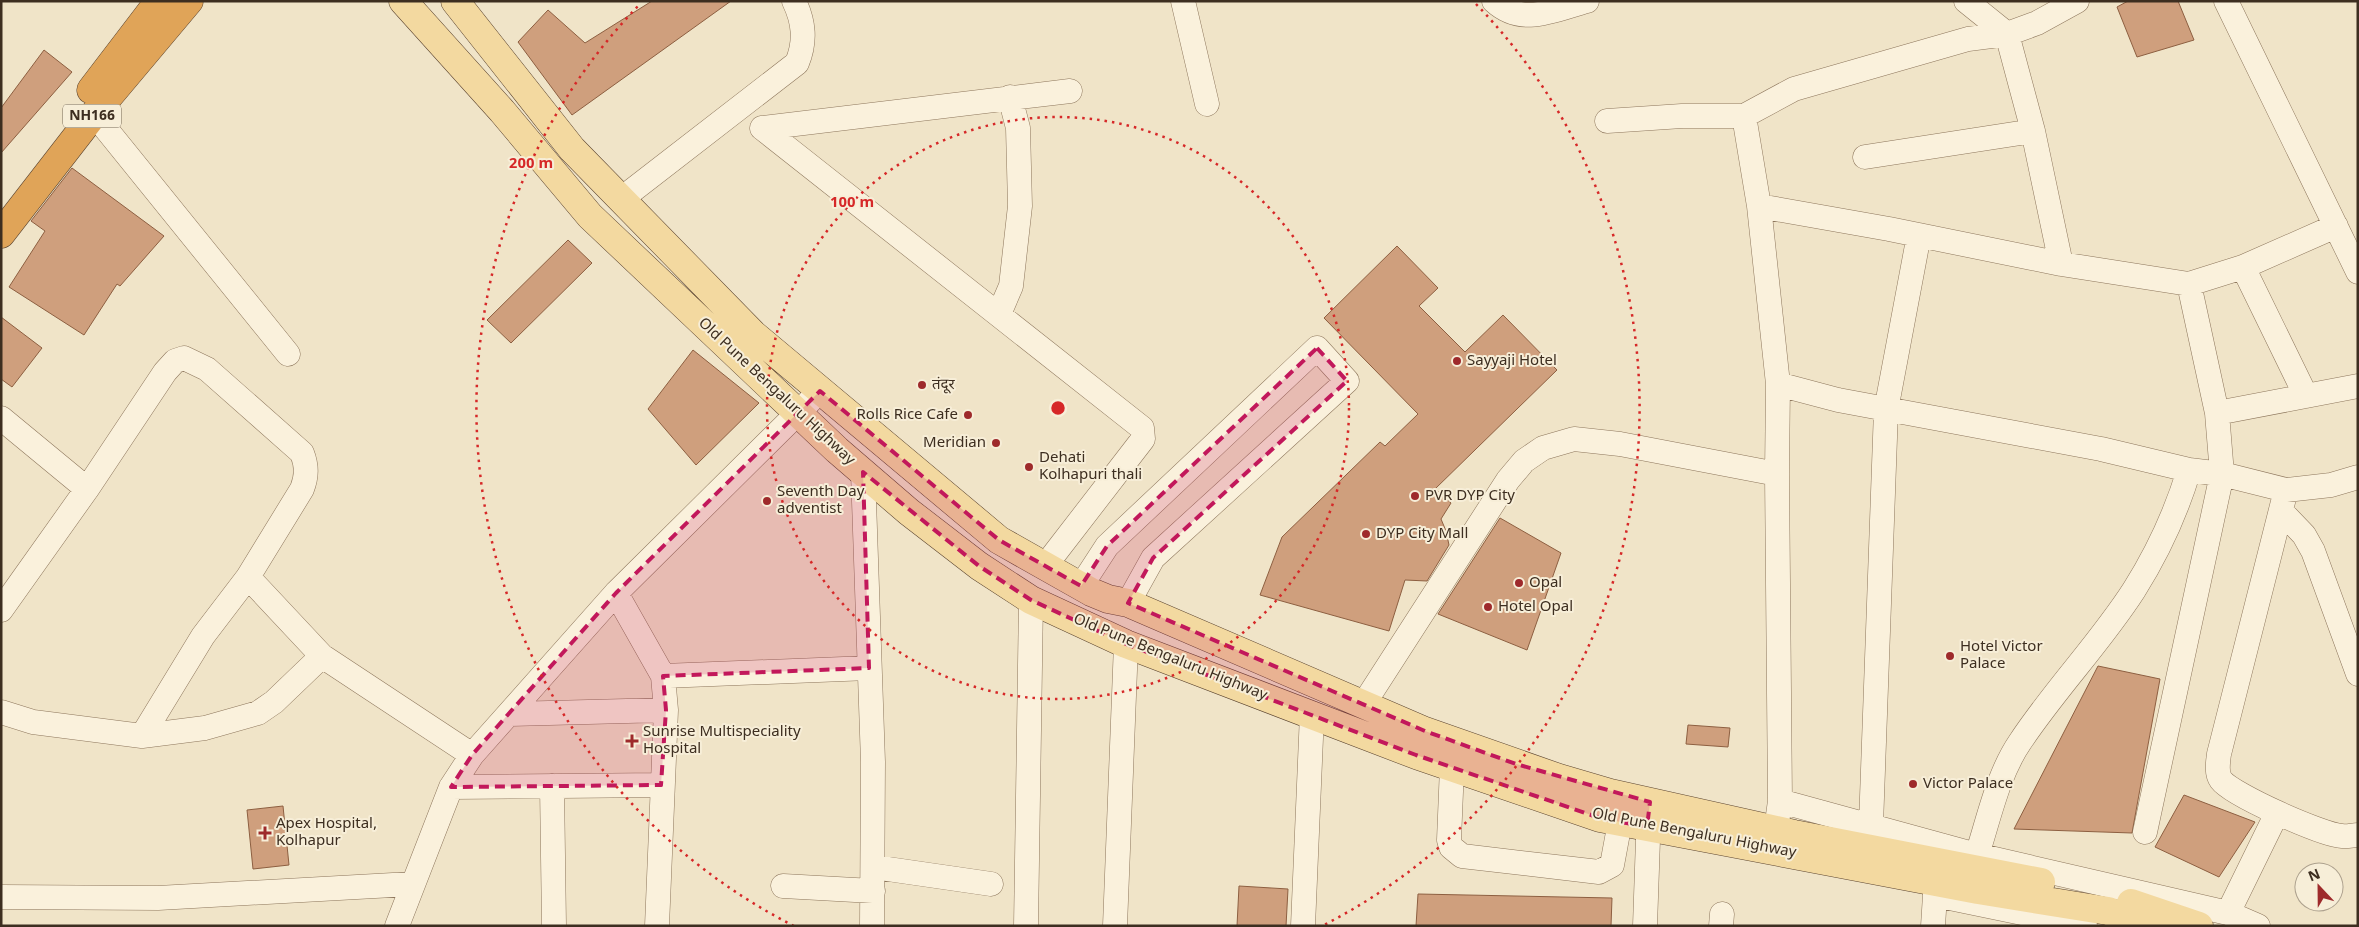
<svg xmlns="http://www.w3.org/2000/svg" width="2359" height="927" font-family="Georgia,'Noto Sans Devanagari',serif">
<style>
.building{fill:#cf9f7d;stroke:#8d5f41}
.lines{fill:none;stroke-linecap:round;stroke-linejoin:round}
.minor-casing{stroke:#8d765c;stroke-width:25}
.major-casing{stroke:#5b4430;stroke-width:29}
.highway-casing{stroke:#5b4430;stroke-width:29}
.minor{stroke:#faf1dc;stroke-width:24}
.major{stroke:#f3d9a0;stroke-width:28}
.highway{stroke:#e0a458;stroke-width:28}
.marked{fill:#c2185b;fill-opacity:0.2;stroke:#c2185b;stroke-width:4;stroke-dasharray:10 6;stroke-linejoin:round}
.ring{fill:none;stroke:#d62828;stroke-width:2.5;stroke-dasharray:2.5 5}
.poi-dot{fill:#9e2a2b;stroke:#f7eed8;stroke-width:2}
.labels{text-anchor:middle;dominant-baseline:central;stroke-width:4;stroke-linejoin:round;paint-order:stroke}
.shield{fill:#f7eed8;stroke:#756857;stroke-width:1}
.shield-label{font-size:14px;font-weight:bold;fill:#3d2e20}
.poi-label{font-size:15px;fill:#3d2e20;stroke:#f7eed8;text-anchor:start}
.street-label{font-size:15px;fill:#3d2e20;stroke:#f7eed8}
.centre{fill:#d62828;stroke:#f7eed8;stroke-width:2.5}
.ring-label{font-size:15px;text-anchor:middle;font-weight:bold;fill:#d62828;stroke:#f7eed8;stroke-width:4;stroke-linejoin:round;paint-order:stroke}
</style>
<rect width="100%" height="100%" fill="#f0e4c8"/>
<!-- building -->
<path class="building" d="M652 1H731L572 115 518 42 548 10 585 43Z
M2128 1H2178L2194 40 2137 57 2117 7Z
M44 50 72 72 1 153V108Z
M72 168 164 236 120 286 117 284 84 335 9 287 45 231 31 221Z
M568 240 592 263 511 343 487 320Z
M1397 246 1438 288 1419 306 1465 352 1503 315 1557 370 1435 489 1451 503 1441 519 1446 531 1449 545 1427 581 1405 580 1389 631 1260 595 1282 537 1380 442 1385 446 1418 414 1324 318Z
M1 317 42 348 12 387 1 379Z
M693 350 759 403 696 465 648 409Z
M1500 518 1561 553 1527 650 1438 614Z
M2098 666 2160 679 2132 833 2014 829Z
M1688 725 1730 728 1728 747 1686 744Z
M2184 795 2255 822 2219 877 2155 847Z
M283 806 289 865 253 869 247 810Z
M1239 886 1288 889 1286 926H1237Z
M1418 894 1612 898 1611 926H1416Z"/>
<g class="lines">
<defs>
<path id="minor" d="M1183 1 1207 104
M1494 1C1522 27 1554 10 1587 1
M1966 1 2007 34 2033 131 2061 264
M2226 1 2358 272
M94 114 288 354
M1607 121 1682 116H1744
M762 128 1142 428 1143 439 1045 566
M762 128 1070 91
M1865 157 2033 131
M620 200 797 63C806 41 804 22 794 1
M1759 206 1889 229 2061 264 2189 284 2243 267 2336 226
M2243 267 2306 396
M999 314 1011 286 1020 206 1018 128 1010 97
M1778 384 1838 400 2101 449 2189 470 2222 474 2286 490 2331 485 2358 477
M2217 413 2358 386
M1 418 87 489
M863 472 873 762 872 926
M2286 490 2219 754C2218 762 2216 773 2221 780 2232 795 2323 835 2342 836 2347 837 2353 835 2358 835
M2281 511 2304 535 2313 551 2358 674
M1081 586 1107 546 1317 348 1347 381 1153 558 1128 603
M616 593 663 676 666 710 657 926
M1 610 87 489 165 372 175 361 184 358 207 369 302 453C307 466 307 476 302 489L248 577 203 636 142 736
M322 656 472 755
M663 676 869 668
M1363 705 1508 480 1524 461 1543 448 1574 439 1620 444 1777 474
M1 712 33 722 142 736 205 728 258 713 274 702 322 656 248 577
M510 714 666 710
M1452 767 1449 840 1451 847 1462 856 1599 872 1612 865 1620 822
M552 786 554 926
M451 787 661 785
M1780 801 1977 855 2228 913 2258 926
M1871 825 1886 410 1919 235
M1776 830 1780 801 1777 474 1778 384 1759 206 1744 116 1794 89 1968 39 2007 34 2037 23 2077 1
M2145 832 2222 474 2217 413 2189 284
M1977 855C1989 818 1998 774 2020 742 2055 689 2100 643 2134 590 2158 552 2176 513 2189 470
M874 867 991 884
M783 886 873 891
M1940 896 2085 926
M1 897 158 898 411 884
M2228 913 2277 813
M397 926 451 787 472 755 616 593 820 391
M1026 926 1031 600
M1115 926 1126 644
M1303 926 1312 714
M1645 926 1649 810
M1721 926 1722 914
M1933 926 1935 895"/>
<path id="major" d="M403 1 502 111 590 216 837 450 909 512 979 566 1031 600 1126 644 1416 755 1600 818 1978 890 2108 911 2151 926
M455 1 572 149 753 334 999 540 1091 592 1108 599 1128 603 1425 731 1559 778 1610 793 1794 834 2041 882
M2131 903 2199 926"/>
<path id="highway" d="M91 90 159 1
M1 234 94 114 189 1"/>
</defs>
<!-- minor casing -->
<use href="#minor" class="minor-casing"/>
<!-- major casing -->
<use href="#major" class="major-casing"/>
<!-- highway casing -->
<use href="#highway" class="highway-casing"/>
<!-- minor -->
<use href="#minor" class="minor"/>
<!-- major -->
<use href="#major" class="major"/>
<!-- highway -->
<use href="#highway" class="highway"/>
</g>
<!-- marked area -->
<path class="marked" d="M1317 348 1347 381 1153 558 1128 603 1425 731 1516 764 1650 802 1647 827 1600 818 1416 755 1126 644 1031 600 979 566 863 472 869 668 663 676 666 710 661 785 451 787 472 755 616 593 820 391 999 540 1081 586 1107 546Z"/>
<!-- distance rings -->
<g class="ring">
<circle cx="1058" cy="408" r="291"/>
<path d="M794 926A581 581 0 0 1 640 4M1476 4A581 581 0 0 1 1322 926"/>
</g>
<!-- markers -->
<g class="poi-dot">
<circle cx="1457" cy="361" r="5"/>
<circle cx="922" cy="385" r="5"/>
<circle cx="968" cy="415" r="5"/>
<circle cx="996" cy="443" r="5"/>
<circle cx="1029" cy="467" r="5"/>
<circle cx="1415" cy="496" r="5"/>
<circle cx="767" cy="501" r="5"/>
<circle cx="1366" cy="534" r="5"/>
<circle cx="1519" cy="583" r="5"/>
<circle cx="1488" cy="607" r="5"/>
<circle cx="1950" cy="656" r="5"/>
<path d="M629.5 733.5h5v5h5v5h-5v5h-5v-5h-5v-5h5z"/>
<circle cx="1913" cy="784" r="5"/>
<path d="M262.5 825.5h5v5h5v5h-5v5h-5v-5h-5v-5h5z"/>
</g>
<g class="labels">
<!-- shield labels -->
<rect class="shield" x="63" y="104.5" width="58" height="23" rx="4"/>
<g class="shield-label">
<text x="92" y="116">NH166</text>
</g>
<!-- poi labels -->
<g class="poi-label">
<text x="1467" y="361">Sayyaji Hotel</text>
<text x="932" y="385">तंदूर</text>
<text x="958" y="415" text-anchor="end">Rolls Rice Cafe</text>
<text x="986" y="443" text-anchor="end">Meridian</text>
<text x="1039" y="458">Dehati<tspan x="1039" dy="17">Kolhapuri thali</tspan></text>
<text x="777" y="492">Seventh Day<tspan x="777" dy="17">adventist</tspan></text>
<text x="1425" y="496">PVR DYP City</text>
<text x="1376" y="534">DYP City Mall</text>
<text x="1529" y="583">Opal</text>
<text x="1498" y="607">Hotel Opal</text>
<text x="1960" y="647">Hotel Victor<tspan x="1960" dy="17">Palace</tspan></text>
<text x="643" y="732">Sunrise Multispeciality<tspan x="643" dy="17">Hospital</tspan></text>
<text x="1923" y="784">Victor Palace</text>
<text x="276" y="824">Apex Hospital,<tspan x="276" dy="17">Kolhapur</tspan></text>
</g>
<!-- street labels -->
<g class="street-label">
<text transform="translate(776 392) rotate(43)">Old Pune Bengaluru Highway</text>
<text transform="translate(1170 658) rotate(22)">Old Pune Bengaluru Highway</text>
<text transform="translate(1694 834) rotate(11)">Old Pune Bengaluru Highway</text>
</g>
</g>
<circle cx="1058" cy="408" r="8" class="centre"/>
<g class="ring-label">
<text x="531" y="168">200 m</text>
<text x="852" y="207">100 m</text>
</g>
<!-- border -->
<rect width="2359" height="927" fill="none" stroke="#3d2e20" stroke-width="5"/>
<!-- north arrow -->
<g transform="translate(2319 887) rotate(338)"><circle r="24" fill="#f7eed8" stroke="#ada18e"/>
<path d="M0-4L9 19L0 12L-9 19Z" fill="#9e2a2b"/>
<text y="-8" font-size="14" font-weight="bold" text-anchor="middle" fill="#3d2e20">N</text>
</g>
</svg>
